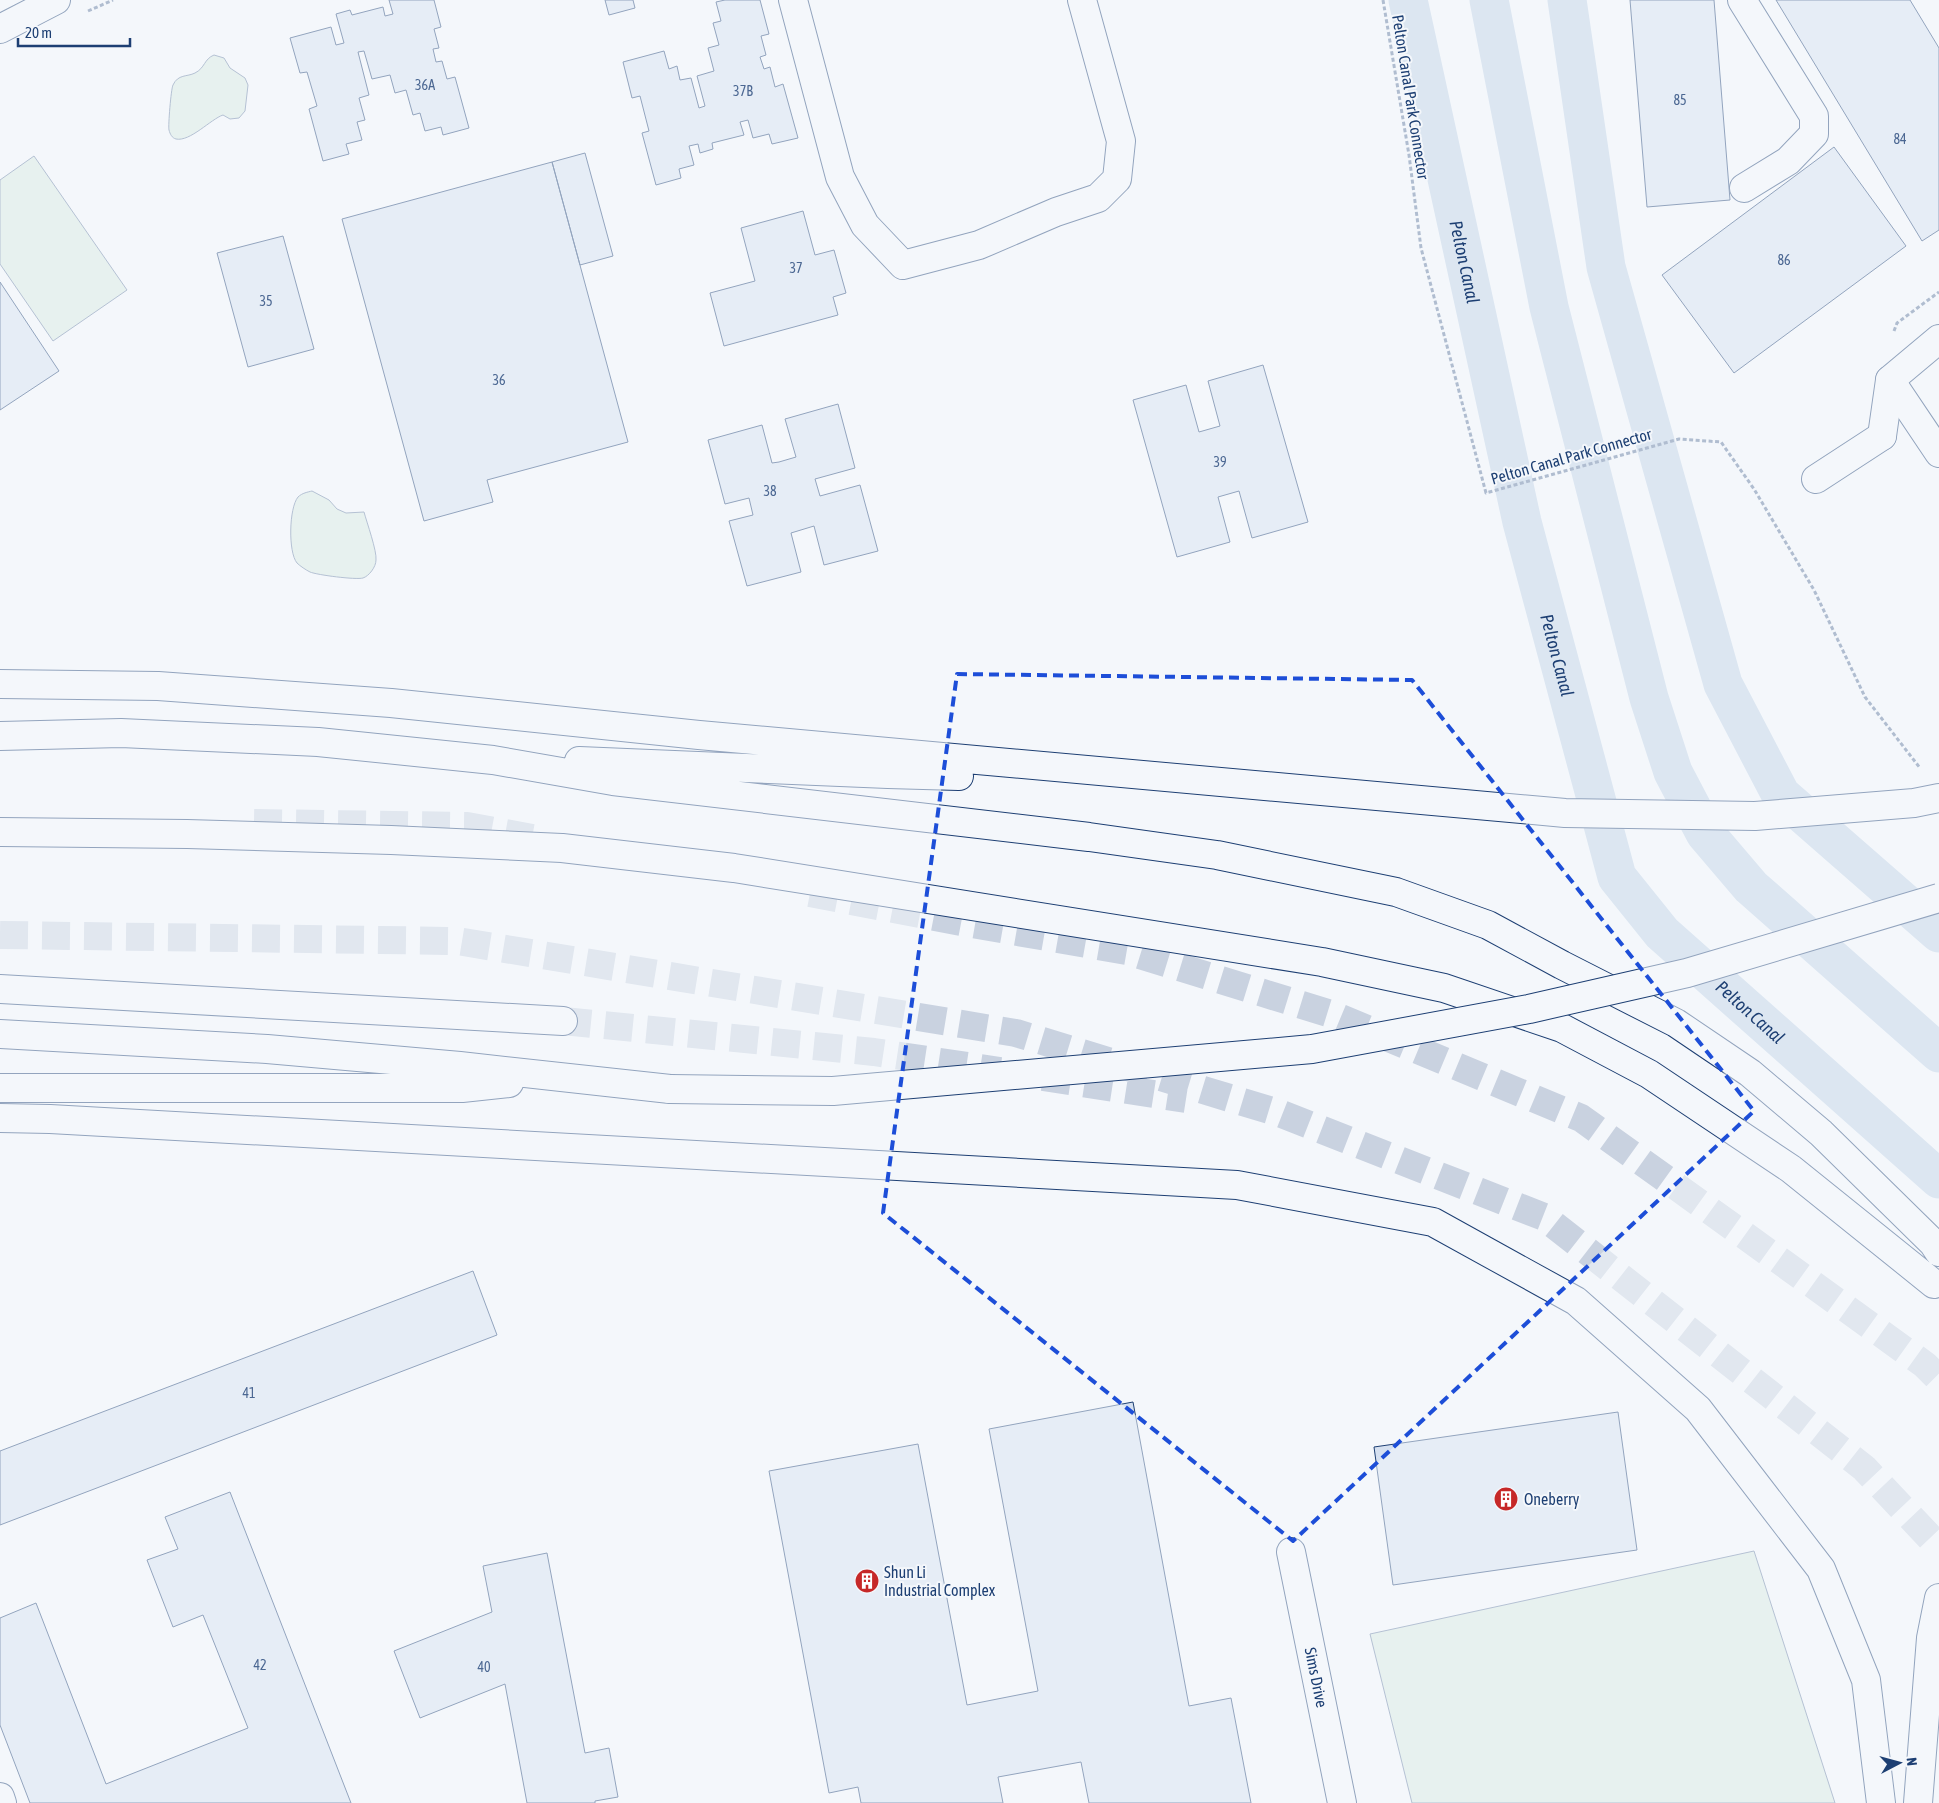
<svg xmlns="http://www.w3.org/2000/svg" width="1939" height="1803" font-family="'Asap Condensed',sans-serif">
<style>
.green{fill:#d7e8df;stroke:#687fa3}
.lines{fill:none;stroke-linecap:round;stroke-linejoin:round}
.canal{stroke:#bed0e5;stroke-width:39}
.building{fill:#d5e0f0;stroke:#1d3f73}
.highway-tunnel{stroke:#c9d2e0;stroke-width:28;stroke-dasharray:28 14;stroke-linecap:butt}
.minor-casing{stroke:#1d3f73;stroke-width:30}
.major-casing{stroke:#1d3f73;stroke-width:30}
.highway-casing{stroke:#1d3f73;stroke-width:30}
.path{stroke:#5e769c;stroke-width:3;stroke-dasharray:4 2.5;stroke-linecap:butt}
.minor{stroke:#f4f7fb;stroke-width:28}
.major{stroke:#f4f7fb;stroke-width:28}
.highway{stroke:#f4f7fb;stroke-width:28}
.highway-bridge-casing{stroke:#1d3f73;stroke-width:30;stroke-linecap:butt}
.highway-bridge{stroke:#f4f7fb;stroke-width:28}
.marked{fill:none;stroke:#1d4ed8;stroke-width:4;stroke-dasharray:10 6;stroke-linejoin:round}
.labels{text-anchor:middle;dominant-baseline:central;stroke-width:4;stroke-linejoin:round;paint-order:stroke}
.number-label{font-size:14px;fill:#4b6792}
.street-label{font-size:16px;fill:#1d3f73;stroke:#f4f7fb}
.poi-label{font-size:16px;fill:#1d3f73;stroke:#f4f7fb;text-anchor:start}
.water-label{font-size:18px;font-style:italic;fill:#1d3f73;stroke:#f4f7fb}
</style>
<rect width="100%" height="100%" fill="#f4f7fb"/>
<!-- green -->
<path class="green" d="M214 55 224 58 230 68 245 78 248 85 245 111 239 118 230 119 223 115C211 119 190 142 176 139 172 138 170 134 169 130 168 126 171 89 173 85 178 74 187 77 195 73 205 68 204 59 214 55Z
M34 156 127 290 53 341 0 264V180Z
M312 491 329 500 337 509 346 513 364 512C367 523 377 551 376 560 376 567 369 576 363 578 356 580 317 575 310 572 306 570 300 566 297 563 288 552 289 508 298 497 302 493 308 492 312 491Z
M1754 1551 1835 1803H1412L1370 1634Z"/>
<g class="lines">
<!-- canal -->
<g class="canal">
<path id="s1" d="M1408 0 1522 522 1617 877 1662 933 1939 1179"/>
<path d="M1489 0 1549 307 1649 698 1673 772 1705 833 1751 887 1939 1053"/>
<path d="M1567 0 1606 267 1723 684 1781 795 1939 933"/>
</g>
</g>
<!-- building -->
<path class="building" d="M389 0H434L441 27 434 29 439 48 433 49 436 62 442 61 447 79 455 77 469 128 443 135 441 127 425 131 420 113 413 115 406 90 395 93 390 75 372 79 364 51 358 52 369 95 359 98 365 120 357 122 362 140 346 144 349 154 323 161 309 109 317 106 307 72 300 73 290 38 331 27 336 45 344 43 336 14 350 10 352 15 383 7 385 16 393 14Z
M605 0H633L635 8 609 15Z
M725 0H760L769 34 761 36 766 55 760 57 764 69 770 67 775 87 783 84 798 138 772 144 769 134 753 138 748 120 740 122 744 135 712 143 713 149 700 153 698 144 689 146 694 165 679 169 681 178 656 185 642 133 649 131 640 96 632 98 623 62 664 51 669 69 677 66 680 80 691 78 699 108 705 106 697 76 714 71 708 48 719 45 713 23 721 21 716 2Z
M1630 0H1714L1730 200 1647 207Z
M1776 0H1910L1939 48V230L1922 241Z
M1834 147 1906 246 1734 373 1662 275Z
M585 153 613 256 580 265 552 162Z
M552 162 628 442 487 480 493 502 424 521 342 219Z
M803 211 815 255 834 250 846 293 833 297 838 315 724 346 710 293 755 281 741 228Z
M283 236 314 349 248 367 217 253Z
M0 282 59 371 0 410Z
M1263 365 1308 522 1252 538 1239 491 1218 497 1230 542 1177 557 1133 400 1186 385 1199 432 1220 426 1208 381Z
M838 404 855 468 815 479 820 496 860 485 878 551 824 565 814 526 791 533 801 572 747 586 729 521 753 515 749 498 725 504 708 440 762 425 772 463 779 462 796 457 785 419Z
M473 1271 497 1335 0 1525V1451Z
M1133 1402 1189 1706 1231 1698 1251 1803H1089L1081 1762 998 1777 1003 1803H861L858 1787 829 1793 769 1471 918 1444 967 1705 1038 1691 989 1429Z
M1618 1412 1637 1550 1393 1585 1374 1447Z
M230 1492 351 1803H30L0 1725V1618L36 1603 106 1784 248 1728 203 1615 173 1627 147 1560 178 1549 165 1517Z
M547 1553 585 1753 609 1748 618 1797 595 1801V1803H527L505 1684 420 1718 394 1651 492 1612 483 1566Z"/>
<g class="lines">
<!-- highway-tunnel -->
<path class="highway-tunnel" d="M254 823 467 826 532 838
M810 893 972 924 1127 951 1331 1014 1581 1118 1925 1365 1939 1379
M0 935 457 941 1016 1033 1279 1113 1544 1217 1864 1468 1939 1547
M563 1021 874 1052 1000 1071
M1043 1077 1186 1099"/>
<defs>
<g id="minor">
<path d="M793 0 840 177 865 225 903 265 979 245 1056 212 1098 198 1117 179 1121 141 1082 0"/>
<path d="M1742 0 1814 116V134L1788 161 1744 188"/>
<path d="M1890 380 1939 453"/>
<path d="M1882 436 1890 380 1939 339"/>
<path d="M1816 479 1882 436"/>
<path id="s2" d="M1291 1552 1342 1803"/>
<path d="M0 1797 2 1803"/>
</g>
<path id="major" d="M0 29 56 0"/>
<path id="highway" d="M0 684 158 686 391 703 699 735 1565 813 1755 816 1914 803 1939 798
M0 736 121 733 318 742 493 760 613 781 1089 837 1217 855 1396 892 1488 925 1562 965 1676 1023 1750 1073 1821 1133 1933 1243 1939 1252
M579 761 888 774 959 776
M0 832 187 834 391 840 562 848 734 868 1322 962 1444 988 1562 1028 1649 1074 1791 1169 1934 1284
M0 989 563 1021
M0 1034 267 1049 460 1066 670 1089
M0 1088H462L509 1083
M0 1118 50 1119 1237 1185 1433 1222 1576 1301 1698 1409 1821 1569 1866 1680 1881 1803
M1918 1803 1931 1638 1939 1598"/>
</defs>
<!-- minor casing -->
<use href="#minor" class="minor-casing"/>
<!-- major casing -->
<use href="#major" class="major-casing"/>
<!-- highway casing -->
<use href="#highway" class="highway-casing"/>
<!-- path -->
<path class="path" d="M1383 0 1409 155 1421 248 1486 493 1679 439 1721 442 1754 489 1814 590 1865 697 1920 768
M88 11 113 0
M1894 331 1897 323 1939 292"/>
<!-- minor -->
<use href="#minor" class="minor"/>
<!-- major -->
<use href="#major" class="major"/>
<!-- highway -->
<use href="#highway" class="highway"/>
<defs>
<path id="highway-bridge" d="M670 1089 833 1091 1312 1049 1529 1009 1687 973 1939 898"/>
</defs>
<!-- highway-bridge casing -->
<use href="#highway-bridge" class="highway-bridge-casing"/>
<!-- highway-bridge -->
<use href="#highway-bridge" class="highway-bridge"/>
</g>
<!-- marked area -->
<path d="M0 0H1939V1803H0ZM957 674 1412 680 1754 1111 1293 1541 883 1213Z" fill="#f4f7fb" fill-opacity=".55" fill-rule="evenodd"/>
<path class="marked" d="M957 674 1412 680 1754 1111 1293 1541 883 1213Z"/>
<!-- icons -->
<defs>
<symbol id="building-disc" viewBox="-11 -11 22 22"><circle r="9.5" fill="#c62828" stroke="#f4f7fb"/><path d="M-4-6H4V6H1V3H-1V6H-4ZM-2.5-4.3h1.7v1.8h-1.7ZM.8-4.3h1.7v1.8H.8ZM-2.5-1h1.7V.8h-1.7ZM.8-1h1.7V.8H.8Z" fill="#fff"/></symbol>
</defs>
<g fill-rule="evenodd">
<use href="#building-disc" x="1492" y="1485" width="28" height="28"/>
<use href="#building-disc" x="853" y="1567" width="28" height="28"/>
</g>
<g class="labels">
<!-- number labels -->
<g class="number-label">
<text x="425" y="85">36A</text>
<text x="743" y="91">37B</text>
<text x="1680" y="100">85</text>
<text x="1900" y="139">84</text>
<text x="1784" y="260">86</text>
<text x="796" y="268">37</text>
<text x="266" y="301">35</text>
<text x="499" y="380">36</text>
<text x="1220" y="462">39</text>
<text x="770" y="491">38</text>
<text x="249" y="1393">41</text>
<text x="260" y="1665">42</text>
<text x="484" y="1667">40</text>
</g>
<!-- street labels -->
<g class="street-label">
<text transform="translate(1411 97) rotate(81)">Pelton Canal Park Connector</text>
<text transform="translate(1571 456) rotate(-16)">Pelton Canal Park Connector</text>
<text stroke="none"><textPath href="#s2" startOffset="128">Sims Drive</textPath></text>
</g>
<!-- poi labels -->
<g class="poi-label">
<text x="1524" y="1499">Oneberry</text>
<text x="884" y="1572">Shun Li<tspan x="884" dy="18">Industrial Complex</tspan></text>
</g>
<!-- water labels -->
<g class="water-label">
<text stroke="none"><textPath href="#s1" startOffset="268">Pelton Canal</textPath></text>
<text stroke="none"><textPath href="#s1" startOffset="672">Pelton Canal</textPath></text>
<text stroke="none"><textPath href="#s1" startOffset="1092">Pelton Canal</textPath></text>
</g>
</g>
<!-- north arrow -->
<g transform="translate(1899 1763) rotate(84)" stroke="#f4f7fb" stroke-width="4" paint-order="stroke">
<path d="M0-4L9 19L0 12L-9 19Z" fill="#1d3f73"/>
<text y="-8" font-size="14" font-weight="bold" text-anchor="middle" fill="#1d3f73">N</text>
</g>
<!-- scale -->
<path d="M18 38v8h112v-8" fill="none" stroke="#1d3f73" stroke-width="2.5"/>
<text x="25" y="38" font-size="15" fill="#1d3f73" stroke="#f4f7fb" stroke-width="4" paint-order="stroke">20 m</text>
</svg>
